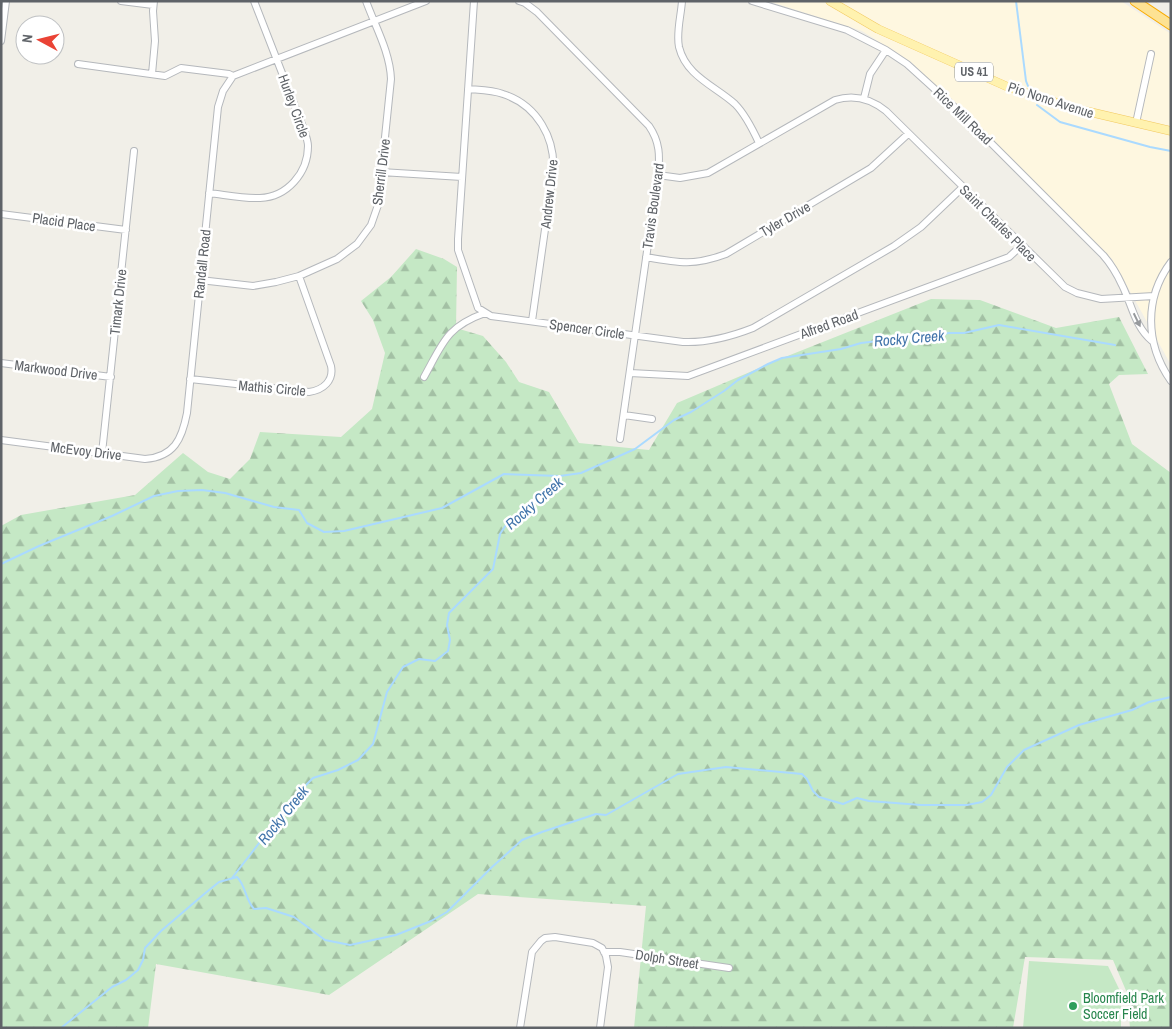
<svg xmlns="http://www.w3.org/2000/svg" width="1172" height="1029" font-family="'Archivo Narrow',sans-serif">
<style>
.commercial{fill:#fef7e0}
.green{fill:#c5e8c5}
.forest{fill:url(#forest-firs)}
.lines{fill:none;stroke-linecap:round;stroke-linejoin:round}
.stream{stroke:#aadaff;stroke-width:2}
.minor-casing{stroke:#b5b8bc;stroke-width:8}
.major-casing{stroke:#f2c960;stroke-width:9}
.highway-casing{stroke:#f9ab00;stroke-width:11}
.minor{stroke:#fff;stroke-width:6}
.major{stroke:#fff2af;stroke-width:8}
.highway{stroke:#fde293;stroke-width:9}
.oneway{fill:#979a9d}
.leisure-dot{fill:#2e9e5b;stroke:#fff;stroke-width:2}
.labels{text-anchor:middle;dominant-baseline:central;stroke-width:5;stroke-linejoin:round;paint-order:stroke}
.shield{fill:#fff;stroke:#8f9295;stroke-width:1}
.shield-label{font-size:12px;font-weight:bold;fill:#5f6368}
.street-label{font-size:14px;fill:#5f6368;stroke:#fff}
.leisure-label{font-size:14px;fill:#27864d;stroke:#fff;text-anchor:start}
.water-label{font-size:15px;font-style:italic;fill:#4174aa;stroke:#fff}
</style>
<defs>
<pattern id="forest-firs" width="22" height="20" patternUnits="userSpaceOnUse" patternTransform="scale(1.25)"><rect width="22" height="20" fill="#c5e8c5"/><path d="M5 1l3.5 6h-7zM16 11l3.5 6h-7z" fill="#a3c0a4"/></pattern>
</defs>
<rect width="100%" height="100%" fill="#f1efe8"/>
<!-- commercial -->
<path class="commercial" d="M768 1H1121L1171 34V365L1112 259 911 62 862 31Z"/>
<!-- green -->
<path class="green" d="M1029 961 1108 966 1121 993V1028H1023Z"/>
<!-- forest -->
<path class="forest" d="M416 249 444 259 457 267 456 328 483 336 506 362 519 382 549 392 579 443 649 450 677 403 785 357 931 299 980 300 1056 328 1119 317 1148 374 1119 375 1109 384 1132 444 1171 473V1028H1130L1127 993 1113 960 1025 957 1013 1028H634L646 906 478 894 329 995 156 964 148 1028H1V526L21 515 135 495 183 453 208 472 230 479 250 459 260 432 341 437 372 409 385 353 373 320 361 301 391 277Z"/>
<g class="lines">
<!-- stream -->
<path class="stream" d="M1016 1 1026 81 1028 86
M1037 105 1060 122 1150 147 1171 151
M1 564 39 546 112 516 154 496 178 491 202 490 225 493 274 507 299 510 307 523 324 532 344 531 442 508 504 474 560 476 581 473 635 449 674 420 691 412 724 391 738 380 768 364 782 358 841 349 861 343 920 336 927 337 949 333H964L999 325 1115 345
M232 878 298 793 313 778 338 770 358 760 373 744 387 692 403 667 419 659 435 661 448 651 450 640 447 625 449 613 493 569 500 534 508 522 544 494 560 476
M61 1028 112 987 126 980 138 970 143 960 145 948 161 931 203 895 219 882 237 877C246 886 245 899 254 909L266 908 294 917 325 940 350 945 396 935 431 921 447 912 491 868 522 840 542 832 596 814 606 815 678 774 726 767 802 774 807 779 813 791 819 797 843 804 857 798 869 801 921 805H967L982 802 991 795 1007 767 1024 750 1079 725 1132 710 1149 702 1171 697"/>
<defs>
<path id="minor" d="M121 1 153 5
M474 1 458 239V250L478 308 491 316 683 342C708 343 730 337 753 328L894 246 921 227 963 187
M519 1 525 3 537 12 649 126C660 142 660 156 658 175L620 439
M682 1C681 16 676 33 679 47 686 76 715 86 735 104 745 114 753 130 759 143
M752 1 847 30 886 50 907 64 960 112 1103 255C1111 264 1117 274 1122 285 1132 305 1135 327 1152 341
M1 41 6 1
M78 64 165 76 181 68 229 74 233 76 426 1
M152 74 155 41 153 11 154 1
M468 89C479 90 492 90 503 94 537 105 556 138 553 173L532 321
M864 98 870 74 886 50
M1136 123 1151 54
M381 172 462 177
M658 175 680 178 708 173 835 100C854 94 870 98 886 111L1065 287 1077 293 1101 299 1154 296
M209 193C226 195 243 199 260 198 287 197 308 173 308 146 308 140 305 133 303 127L254 1
M1 214 126 230
M646 257C679 263 694 266 726 254L871 168 908 134
M1171 262C1144 298 1145 344 1171 381
M200 280 253 286 276 282 299 276 337 259 357 244 371 225 378 205 391 79C390 52 375 26 366 1
M1 363 111 377
M630 373 688 376 1009 257 1021 246
M424 377C443 343 446 327 485 313
M190 379 309 392C323 390 334 381 331 366L299 276
M624 415 652 419
M1 440 145 459C174 457 182 439 187 413L218 107 223 91 233 76
M102 453 134 151
M604 952H620L729 968
M520 1028 532 952 541 941 545 938 555 937 593 943 602 948 606 956 608 967 600 1028"/>
<path id="major" d="M830 1 878 29 1008 87 1073 108 1171 131"/>
<path id="highway" d="M1135 1 1171 25"/>
</defs>
<!-- minor casing -->
<use href="#minor" class="minor-casing"/>
<!-- major casing -->
<use href="#major" class="major-casing"/>
<!-- highway casing -->
<use href="#highway" class="highway-casing"/>
<!-- minor -->
<use href="#minor" class="minor"/>
<!-- major -->
<use href="#major" class="major"/>
<!-- highway -->
<use href="#highway" class="highway"/>
</g>
<!-- one-way arrows -->
<defs><path id="oneway-solid" d="M-6-.8H1V-3.2L6.5 0L1 3.2V.8H-6Z" transform="scale(1.25)"/></defs>
<use class="oneway" href="#oneway-solid" transform="translate(1137 320) rotate(64)"/>
<!-- markers -->
<circle class="leisure-dot" cx="1073" cy="1006" r="5"/>
<g class="labels">
<!-- shield labels -->
<rect class="shield" x="955" y="62.5" width="38" height="19" rx="4"/>
<g class="shield-label">
<text x="974" y="72">US 41</text>
</g>
<!-- street labels -->
<g class="street-label">
<text transform="translate(1051 100) rotate(18)">Pio Nono Avenue</text>
<text transform="translate(294 106) rotate(70)">Hurley Circle</text>
<text transform="translate(963 116) rotate(44)">Rice Mill Road</text>
<text transform="translate(381 172) rotate(-83)">Sherrill Drive</text>
<text transform="translate(549 194) rotate(-84)">Andrew Drive</text>
<text transform="translate(653 206) rotate(-82)">Travis Boulevard</text>
<text transform="translate(785 219) rotate(-30)">Tyler Drive</text>
<text transform="translate(64 222) rotate(8)">Placid Place</text>
<text transform="translate(998 223) rotate(45)">Saint Charles Place</text>
<text transform="translate(202 264) rotate(-84)">Randall Road</text>
<text transform="translate(118 302) rotate(-84)">Timark Drive</text>
<text transform="translate(829 324) rotate(-20)">Alfred Road</text>
<text transform="translate(587 329) rotate(8)">Spencer Circle</text>
<text transform="translate(56 370) rotate(7)">Markwood Drive</text>
<text transform="translate(272 388) rotate(5)">Mathis Circle</text>
<text transform="translate(86 451) rotate(7)">McEvoy Drive</text>
<text transform="translate(667 959) rotate(9)">Dolph Street</text>
</g>
<!-- leisure labels -->
<g class="leisure-label">
<text x="1083" y="998">Bloomfield Park<tspan x="1083" dy="16">Soccer Field</tspan></text>
</g>
<!-- water labels -->
<g class="water-label">
<text transform="translate(909 338) rotate(-5)">Rocky Creek</text>
<text transform="translate(534 503) rotate(-41)">Rocky Creek</text>
<text transform="translate(283 815) rotate(-51)">Rocky Creek</text>
</g>
</g>
<!-- border -->
<rect width="1172" height="1029" fill="none" stroke="#5f6368" stroke-width="5"/>
<!-- north arrow -->
<g transform="translate(40 40) rotate(277)"><circle r="24" fill="#ffffff" stroke="#bfc1c3"/>
<path d="M0-4L9 19L0 12L-9 19Z" fill="#ea4335"/>
<text y="-8" font-size="14" font-weight="bold" text-anchor="middle" fill="#5f6368">N</text>
</g>
</svg>
